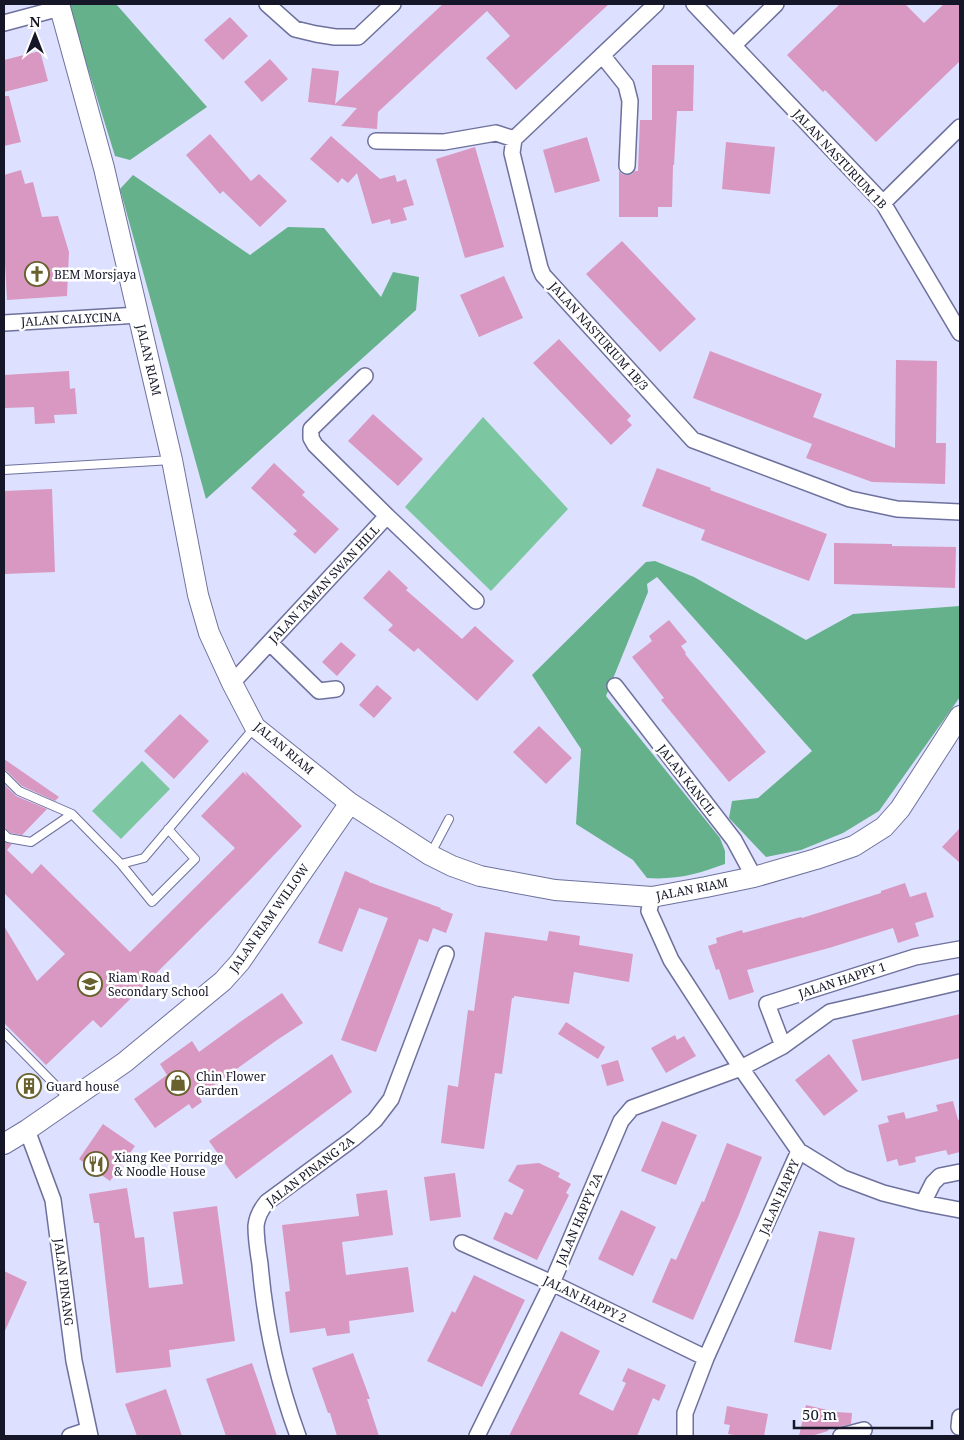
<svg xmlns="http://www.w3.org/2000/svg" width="964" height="1440" font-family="'Noto Serif',serif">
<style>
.green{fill:#7cc7a2}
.forest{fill:#65b18c}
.building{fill:#d998c1}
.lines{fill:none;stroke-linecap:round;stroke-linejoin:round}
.lane-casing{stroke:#6e719d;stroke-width:10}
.street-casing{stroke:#6e719d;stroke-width:18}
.secondary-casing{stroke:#6e719d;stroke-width:22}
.lane{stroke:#fff;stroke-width:8}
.street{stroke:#fff;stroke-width:15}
.secondary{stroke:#fff;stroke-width:20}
.labels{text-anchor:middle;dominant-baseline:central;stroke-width:5;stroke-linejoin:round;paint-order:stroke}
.street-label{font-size:12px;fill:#151627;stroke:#fff}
.poi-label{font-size:12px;fill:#151627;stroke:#fff;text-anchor:start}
</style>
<rect width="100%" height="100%" fill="#dde0fe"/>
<!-- green -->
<path class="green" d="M483 417 568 509 491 591 405 507Z
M142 761 170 789 121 839 92 811Z"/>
<!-- forest -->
<path class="forest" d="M68 4H116L207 107 130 160 115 156Z
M133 175 250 255 288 227 324 228 381 297 393 272 419 277 416 310 206 499 120 189Z
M655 561 694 577 806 640 853 614 960 606V697L879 811 843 833 801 850 766 857 729 818 732 801 758 798 812 751 657 577 647 584 648 592 606 696 720 838 725 851V864C697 874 677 880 647 878L633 860 576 824 581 749 532 675 646 562Z"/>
<!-- building -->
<path class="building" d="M443 4H609L516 90 486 58 510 36 487 11 378 112 377 129 341 126 357 108 308 102 312 68 339 71 335 104Z
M840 4H905L924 23 944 4H960V61L876 142 825 90 823 92 787 55Z
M230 17 248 36 223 60 204 40Z
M40 51 48 81 4 92V60Z
M270 59 288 79 262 102 244 82Z
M652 65H694L693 111H677L674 165H673L672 207H658V217H619V171L622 174 627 175 632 174 635 171H638L640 120H652Z
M4 96H9L21 142 4 146Z
M210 134 251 181 259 174 287 201 260 227 223 191 220 194 186 155Z
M331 136 380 179 395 175 397 182 406 179 414 205 403 208 407 220 391 224 390 219 372 224 357 173 348 183 342 178 338 183 310 159Z
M587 137 600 181 555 193 543 150Z
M726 142 775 147 770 194 722 189Z
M475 147 504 247 465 258 436 159Z
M21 170 25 184 33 182 42 217 58 216 69 252 67 296 7 300 4 246V175Z
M622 241 696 319 660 352 586 274Z
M504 276 523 318 479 337 460 295Z
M559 339 631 416 627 420 632 425 611 445 533 363Z
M710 351 822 394 813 417 895 448 896 360 937 361 936 443H946L945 484 872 482 806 458 812 444 693 398Z
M69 371 70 389 75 388 77 414 54 415 55 423 35 424 34 407 4 408V375Z
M373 414 423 459 398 486 348 441Z
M274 463 305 492 302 495 339 529 315 554 293 534 297 531 251 488Z
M657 468 711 488 710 490 827 534 809 581 701 540 705 530 642 506Z
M52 489 55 572 4 574V491Z
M834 543 892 544V546L956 547 955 588 834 584Z
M389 570 408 588 406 590 462 639 475 626 514 661 477 701 418 648 414 652 388 630 393 625 363 598Z
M669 620 687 642 681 646 686 653 685 654 766 752 729 782 661 700 664 698 632 657 652 641 649 636Z
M341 642 356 655 337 676 322 662Z
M377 685 392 698 374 718 359 705Z
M180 714 209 741 174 779 144 751Z
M539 726 572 758 546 784 513 752Z
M4 759 59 797 55 801 22 786 8 772 4 770Z
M245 771 302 826 247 883 101 1028 93 1020 46 1065 4 1023V926L37 981 65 954 4 893V842L12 844 7 850 32 874 41 864 130 952 235 848 201 816 243 772 247 776Z
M4 784 16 796 47 809 22 835 11 833 4 828Z
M960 828V863L942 847Z
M345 871 369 881V882L441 908 440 909 453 914 446 933 433 928 428 942 419 939 376 1052 341 1040 388 918 359 908 342 952 318 943Z
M905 883 910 897 926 892 934 917 915 923 919 936 898 943 893 928 829 948 747 970 754 992 729 1000 719 969 716 970 708 946 717 943 716 938 742 930 743 933 801 917 802 918 881 893V891Z
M549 931 580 936 579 945 633 954 629 982 574 972 569 1004 514 996V998H512L502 1074 495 1073 484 1149 441 1143 448 1085 458 1087 468 1010 474 1011 485 932 547 941Z
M282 993 303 1023 277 1040 199 1096 202 1102 192 1109 189 1104 155 1128 134 1099 167 1075 160 1064 192 1041 199 1052 240 1022Z
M960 1014V1058L862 1081 852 1040Z
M566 1022 605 1047 598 1059 558 1034Z
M675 1035 677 1040 684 1036 696 1056 666 1073 651 1048Z
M332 1054 352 1092 236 1179 209 1141Z
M829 1054 858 1091 824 1116 795 1080Z
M618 1060 624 1081 607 1086 601 1065Z
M953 1101 958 1120 960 1119V1152L948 1155 946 1150 915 1157 916 1162 899 1166 897 1159 887 1162 878 1125 889 1122 887 1116 904 1112 906 1119 938 1111 936 1105Z
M662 1121 697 1135 676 1185 641 1171Z
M103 1124 135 1146 110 1181 79 1159Z
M727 1143 762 1157 738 1217 693 1320 652 1302 671 1258 676 1260 702 1201 704 1202Z
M539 1163 560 1173 558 1177 571 1184 566 1193 569 1195 537 1260 493 1239 505 1212 512 1215 524 1190 508 1181 517 1165Z
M455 1173 461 1217 430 1221 424 1177Z
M127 1188 135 1238 144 1237 149 1288 183 1284 173 1212 217 1206 235 1341 169 1350 171 1367 116 1373 99 1223H94L89 1194Z
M387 1190 393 1235 342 1242 346 1275 408 1267 414 1312 349 1321 350 1333 327 1336 325 1328 290 1333 285 1292 290 1291 282 1225 359 1216 356 1194Z
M621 1210 656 1227 633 1276 598 1259Z
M819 1231 855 1238 831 1350 794 1342Z
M4 1271 27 1282 4 1333Z
M474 1275 525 1300 482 1387 427 1361 452 1311 455 1313Z
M561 1331 600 1351 579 1394 613 1411 626 1383 622 1381 628 1368 666 1385 659 1401 653 1398 637 1436H509Z
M353 1353 370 1399H367L379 1436H337L330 1413H328L312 1368Z
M252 1363 277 1436H226L206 1379Z
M166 1389 182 1436H137L125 1404Z
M806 1405 836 1412 852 1413 851 1424 838 1427H829L828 1431 811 1436H799Z
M727 1406 768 1414 764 1436H740L728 1434 730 1425 724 1424Z"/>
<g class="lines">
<defs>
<path id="lane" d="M4 470 172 460
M4 776 19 791 72 814 121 864 144 858 254 728
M4 834 8 838 31 842 72 814
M430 855 449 819
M121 864 152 902 195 859 168 829
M4 1033 69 1099"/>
<path id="street" d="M267 4 295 29 316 34 335 37H358L393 4
M656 4 514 139 512 153 540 268 543 275 693 440 850 499 897 509 960 512
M694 4 883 203 960 333
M4 23 60 8
M734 45 776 4
M602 55 626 85 630 101 627 166
M376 141 444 142 496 133 514 139
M883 203 960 127
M4 323 139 315
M387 516 476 601
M270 643 319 691 336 689
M232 683 387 516 315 445 311 438V429L365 376
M615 686 734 840 754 877
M652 897 649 911 671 960 741 1068 799 1151 706 1358 685 1413V1436
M783 1046 767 1004 915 957 960 949
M27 1130 53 1200 74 1361 90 1436
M799 1151 843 1178 883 1193 923 1203 960 1210
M923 1203 933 1183 940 1176 960 1172
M462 1243 552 1283 706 1358
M960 1417 959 1427H960
M70 1436 88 1430
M298 1436C277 1379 265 1324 260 1264 258 1252 256 1238 256 1226 257 1216 261 1209 267 1202L354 1138 375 1120 391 1099 446 954
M477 1436 552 1283 621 1121 632 1108 741 1068 783 1046 830 1012 960 982
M841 1436 864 1430"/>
<path id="secondary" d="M59 4 104 168 172 460 198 595 209 633 232 683 255 727 350 803 430 855 452 866 480 876 555 890 652 897 706 887 754 877 816 859 854 846 884 827 900 809 960 716
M4 1144 27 1130 125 1062 223 981 240 962 350 803"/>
</defs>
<!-- lane casing -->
<use href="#lane" class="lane-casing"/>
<!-- street casing -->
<use href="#street" class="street-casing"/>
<!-- secondary casing -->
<use href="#secondary" class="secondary-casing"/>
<!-- lane -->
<use href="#lane" class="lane"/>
<!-- street -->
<use href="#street" class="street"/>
<!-- secondary -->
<use href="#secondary" class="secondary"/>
</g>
<!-- icons -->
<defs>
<symbol id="church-ring" viewBox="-11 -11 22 22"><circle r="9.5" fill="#fff" stroke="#68612e" stroke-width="1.5"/><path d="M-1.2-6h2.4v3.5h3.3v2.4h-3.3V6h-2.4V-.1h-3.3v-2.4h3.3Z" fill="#68612e"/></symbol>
<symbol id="school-ring" viewBox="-11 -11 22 22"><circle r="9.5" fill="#fff" stroke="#68612e" stroke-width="1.5"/><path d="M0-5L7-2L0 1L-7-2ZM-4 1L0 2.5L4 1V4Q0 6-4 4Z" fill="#68612e"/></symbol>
<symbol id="shop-ring" viewBox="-11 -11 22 22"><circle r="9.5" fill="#fff" stroke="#68612e" stroke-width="1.5"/><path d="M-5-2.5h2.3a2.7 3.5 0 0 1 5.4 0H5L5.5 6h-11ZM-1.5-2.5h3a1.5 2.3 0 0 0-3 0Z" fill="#68612e"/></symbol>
<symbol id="building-ring" viewBox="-11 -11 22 22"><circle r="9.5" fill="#fff" stroke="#68612e" stroke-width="1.5"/><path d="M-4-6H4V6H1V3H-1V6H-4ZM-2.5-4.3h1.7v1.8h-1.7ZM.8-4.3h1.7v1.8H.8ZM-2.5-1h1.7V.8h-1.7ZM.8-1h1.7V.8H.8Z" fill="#68612e"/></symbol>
<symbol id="restaurant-ring" viewBox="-11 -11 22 22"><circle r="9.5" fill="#fff" stroke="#68612e" stroke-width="1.5"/><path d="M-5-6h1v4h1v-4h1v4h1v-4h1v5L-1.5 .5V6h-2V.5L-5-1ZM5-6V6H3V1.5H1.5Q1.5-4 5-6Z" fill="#68612e"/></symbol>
</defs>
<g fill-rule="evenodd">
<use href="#church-ring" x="23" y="260" width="28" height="28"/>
<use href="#school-ring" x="76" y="970" width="28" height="28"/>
<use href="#shop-ring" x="164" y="1069" width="28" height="28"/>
<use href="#building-ring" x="15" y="1072" width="28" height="28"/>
<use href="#restaurant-ring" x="82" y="1150" width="28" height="28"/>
</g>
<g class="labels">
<!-- street labels -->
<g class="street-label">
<text transform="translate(840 159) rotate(47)">JALAN NASTURIUM 1B</text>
<text transform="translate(71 319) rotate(-3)">JALAN CALYCINA</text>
<text transform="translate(599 336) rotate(48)">JALAN NASTURIUM 1B/3</text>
<text transform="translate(149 360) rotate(77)">JALAN RIAM</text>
<text transform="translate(324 584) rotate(-47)">JALAN TAMAN SWAN HILL</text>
<text transform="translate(284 748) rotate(40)">JALAN RIAM</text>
<text transform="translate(687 780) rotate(52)">JALAN KANCIL</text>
<text transform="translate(692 889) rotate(-11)">JALAN RIAM</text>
<text transform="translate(269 918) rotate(-55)">JALAN RIAM WILLOW</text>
<text transform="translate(842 980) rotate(-18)">JALAN HAPPY 1</text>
<text transform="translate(310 1171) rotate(-37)">JALAN PINANG 2A</text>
<text transform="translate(779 1197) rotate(-66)">JALAN HAPPY</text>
<text transform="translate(579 1219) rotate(-67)">JALAN HAPPY 2A</text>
<text transform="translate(64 1282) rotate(83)">JALAN PINANG</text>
<text transform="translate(585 1299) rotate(26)">JALAN HAPPY 2</text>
</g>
<!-- poi labels -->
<g class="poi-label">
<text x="54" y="274">BEM Morsjaya</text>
<text x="108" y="977">Riam Road<tspan x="108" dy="14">Secondary School</tspan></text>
<text x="196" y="1076">Chin Flower<tspan x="196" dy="14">Garden</tspan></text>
<text x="46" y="1086">Guard house</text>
<text x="114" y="1157">Xiang Kee Porridge<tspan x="114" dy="14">&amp; Noodle House</tspan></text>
</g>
</g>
<!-- border -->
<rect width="964" height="1440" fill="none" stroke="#151627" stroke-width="10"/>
<!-- north arrow -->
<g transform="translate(35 35)" stroke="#ffffff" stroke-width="4" paint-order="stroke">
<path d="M0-4L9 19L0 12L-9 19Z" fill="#151627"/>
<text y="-8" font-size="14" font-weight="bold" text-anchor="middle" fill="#151627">N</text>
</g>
<!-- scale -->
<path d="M794 1420v8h138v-8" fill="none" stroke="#151627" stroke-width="2.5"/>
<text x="802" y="1420" font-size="15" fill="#151627" stroke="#ffffff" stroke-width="4" paint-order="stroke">50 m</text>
</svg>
